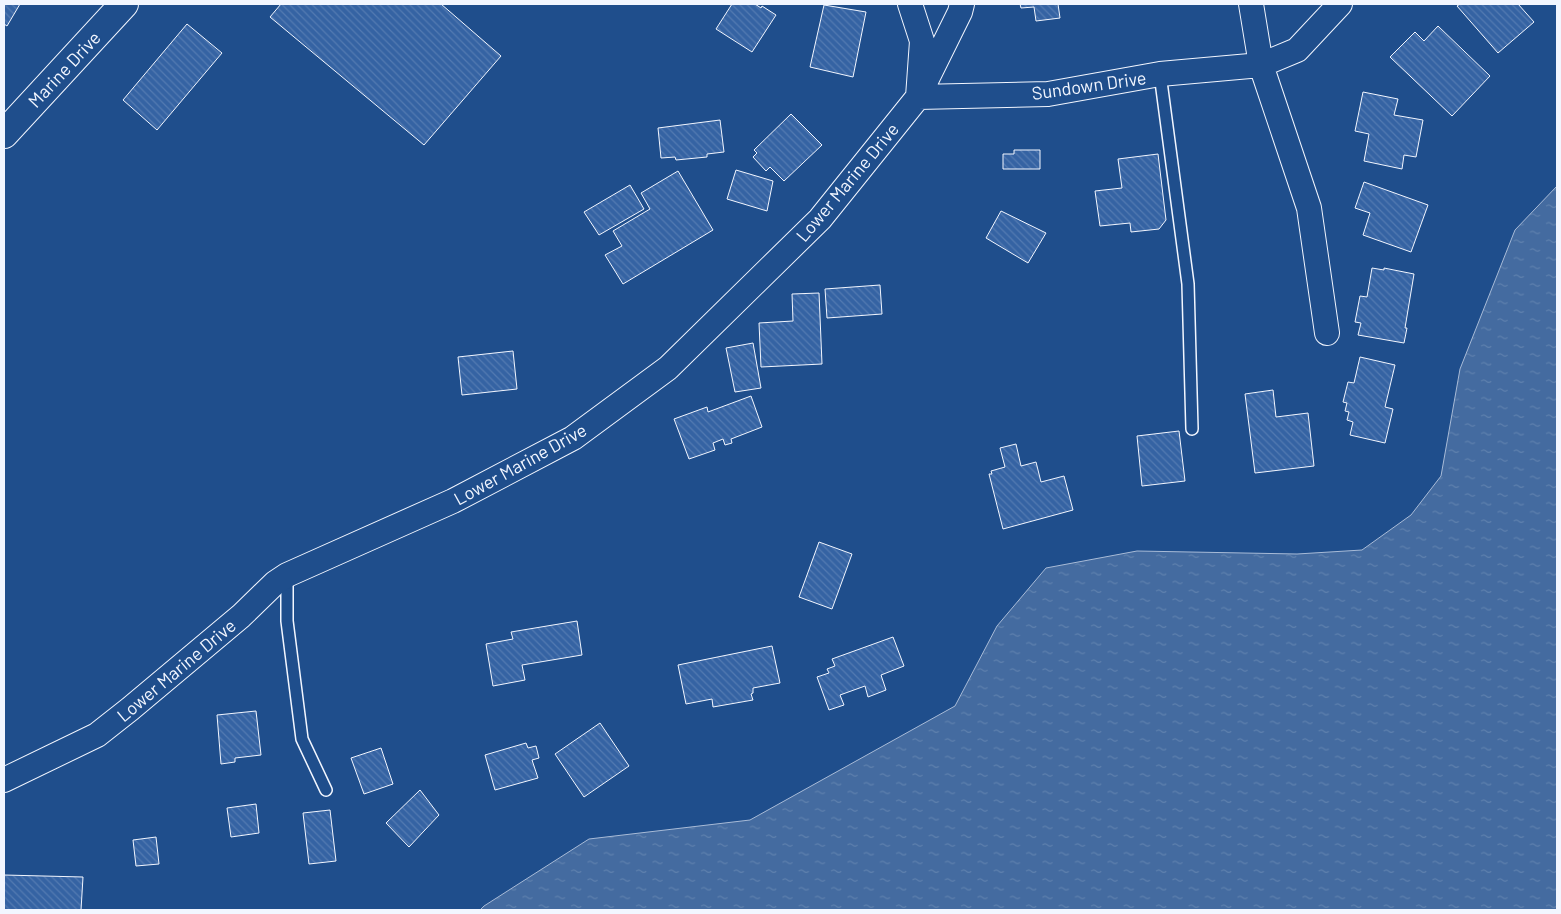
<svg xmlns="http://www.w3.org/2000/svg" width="1561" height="914" font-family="Barlow,sans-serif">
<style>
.water{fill:url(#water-ripples);stroke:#a8bbd7}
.building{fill:url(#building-back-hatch);stroke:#f2f6ff}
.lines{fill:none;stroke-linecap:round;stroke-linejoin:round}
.lane-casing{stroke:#f2f6ff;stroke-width:14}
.street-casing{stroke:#f2f6ff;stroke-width:26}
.secondary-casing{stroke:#f2f6ff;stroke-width:30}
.lane{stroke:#1f4e8c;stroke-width:11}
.street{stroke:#1f4e8c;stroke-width:24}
.secondary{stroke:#1f4e8c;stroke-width:28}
.labels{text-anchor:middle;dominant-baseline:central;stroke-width:4;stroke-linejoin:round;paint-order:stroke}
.street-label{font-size:18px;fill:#f2f6ff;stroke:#1f4e8c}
</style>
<defs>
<pattern id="water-ripples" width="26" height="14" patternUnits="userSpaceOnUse" patternTransform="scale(1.25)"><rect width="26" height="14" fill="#446ba0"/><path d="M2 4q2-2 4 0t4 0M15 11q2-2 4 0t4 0" fill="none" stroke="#5f81ae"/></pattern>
<pattern id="building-back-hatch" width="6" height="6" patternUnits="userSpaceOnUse" patternTransform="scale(1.25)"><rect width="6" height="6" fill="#3563a3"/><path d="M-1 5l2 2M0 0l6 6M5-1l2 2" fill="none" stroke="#537ab1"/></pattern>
</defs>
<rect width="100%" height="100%" fill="#1f4e8c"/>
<!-- water -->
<path class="water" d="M1557 186V910H480L484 906 589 839 750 820 955 706 997 626 1046 568 1137 551 1297 554 1362 550 1411 515 1441 476 1460 369 1515 230Z"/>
<!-- building -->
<path class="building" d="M4 4H20L7 26 4 24Z
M281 4H441L501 56 424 145 270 17Z
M732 4H755L761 8 762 6 776 15 752 52 716 29Z
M1020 4H1058L1060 18 1036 21 1034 7 1021 8Z
M1460 4H1518L1534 22 1498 53 1457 6Z
M824 5 866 12 853 77 810 67Z
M187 24 222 53 157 130 123 100Z
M1438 26 1490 76 1452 116 1390 57 1415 32 1424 41Z
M1363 92 1398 99 1394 115 1423 120 1416 157 1404 155 1402 169 1364 161 1369 134 1355 131Z
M791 114 822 145 784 181 770 167 766 171 753 157 757 153 754 150Z
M720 120 724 152 707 154V157L676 160 675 157 661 158 658 128Z
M1014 150H1040V169H1003V154H1014Z
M1158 154 1166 220 1159 229 1131 232 1130 223 1100 226 1095 191 1122 188 1118 159Z
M736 170 773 181 767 211 727 199Z
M678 171 713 230 623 284 605 255 622 246 613 231 650 209 641 193Z
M1364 182 1428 205 1411 252 1363 235 1370 213 1355 208Z
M630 185 644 209 599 235 584 212Z
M1001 211 1046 233 1028 263 986 238Z
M1372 268 1384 270V268L1414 274 1405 328H1407L1404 343 1358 335 1361 323 1355 322 1360 296 1367 297Z
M880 285 882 314 827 318 825 289Z
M819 293 822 364 761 367 759 323 793 321 792 294Z
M753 343 761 388 735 392 726 348Z
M513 351 517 389 462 395 458 357Z
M1360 357 1395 365 1385 407 1393 409 1385 443 1350 435 1353 422 1347 420 1349 412 1345 411 1347 403 1343 402 1348 382 1354 383Z
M1273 390 1276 417 1308 413 1314 466 1255 473 1245 394Z
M751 396 762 427 731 439 732 443 725 445 723 439 713 443 715 450 689 459 674 419 707 407 708 412Z
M1179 431 1185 481 1142 486 1137 436Z
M1016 444 1021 466 1036 462 1041 482 1064 476 1073 510 1003 529 989 474H992L991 471 1005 467 1000 448Z
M819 542 852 554 832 609 799 597Z
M577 621 582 655 522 665 525 680 493 686 486 644 513 639 511 632Z
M893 637 904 666 881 675 886 690 868 697 865 686 840 695 844 705 829 710 817 677 829 673 827 669 835 666 832 659Z
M772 646 780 683 753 688V693L751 694 753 700 713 707 712 699 686 704 678 665Z
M256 711 261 755 235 758V762L221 764 217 715Z
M600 723 629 766 584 797 555 754Z
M526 743 528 748 536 746 539 758 532 760 538 778 495 790 485 755Z
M381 748 393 784 364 794 351 758Z
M420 790 439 815 409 847 386 823Z
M256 804 259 833 231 837 227 808Z
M330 810 336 861 309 864 303 813Z
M156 837 159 864 136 866 133 840Z
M4 875 83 877 81 910H4Z"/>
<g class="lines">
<defs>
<path id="lane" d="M1160 74 1188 284 1192 429
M287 575V621L302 739 326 790"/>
<path id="street" d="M962 4 960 12 918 97 1048 94 1160 74 1261 65 1297 50 1340 4
M1251 4 1261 65 1309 208 1327 333
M4 780 97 735 130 709 241 616 275 583 287 575 453 501 573 438 668 368 820 219 918 97 922 41 910 4"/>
<path id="secondary" d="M4 134 124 4"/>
</defs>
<!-- lane casing -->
<use href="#lane" class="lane-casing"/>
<!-- street casing -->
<use href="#street" class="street-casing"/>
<!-- secondary casing -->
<use href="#secondary" class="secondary-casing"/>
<!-- lane -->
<use href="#lane" class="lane"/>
<!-- street -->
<use href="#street" class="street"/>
<!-- secondary -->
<use href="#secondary" class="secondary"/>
</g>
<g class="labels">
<!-- street labels -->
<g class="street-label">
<text transform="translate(64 69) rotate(-47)">Marine Drive</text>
<text transform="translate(1089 85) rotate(-8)">Sundown Drive</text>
<text transform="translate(847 182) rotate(-50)">Lower Marine Drive</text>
<text transform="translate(520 464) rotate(-29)">Lower Marine Drive</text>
<text transform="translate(176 670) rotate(-40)">Lower Marine Drive</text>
</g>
</g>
<!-- border -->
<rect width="1561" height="914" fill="none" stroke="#f2f6ff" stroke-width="10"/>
</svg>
